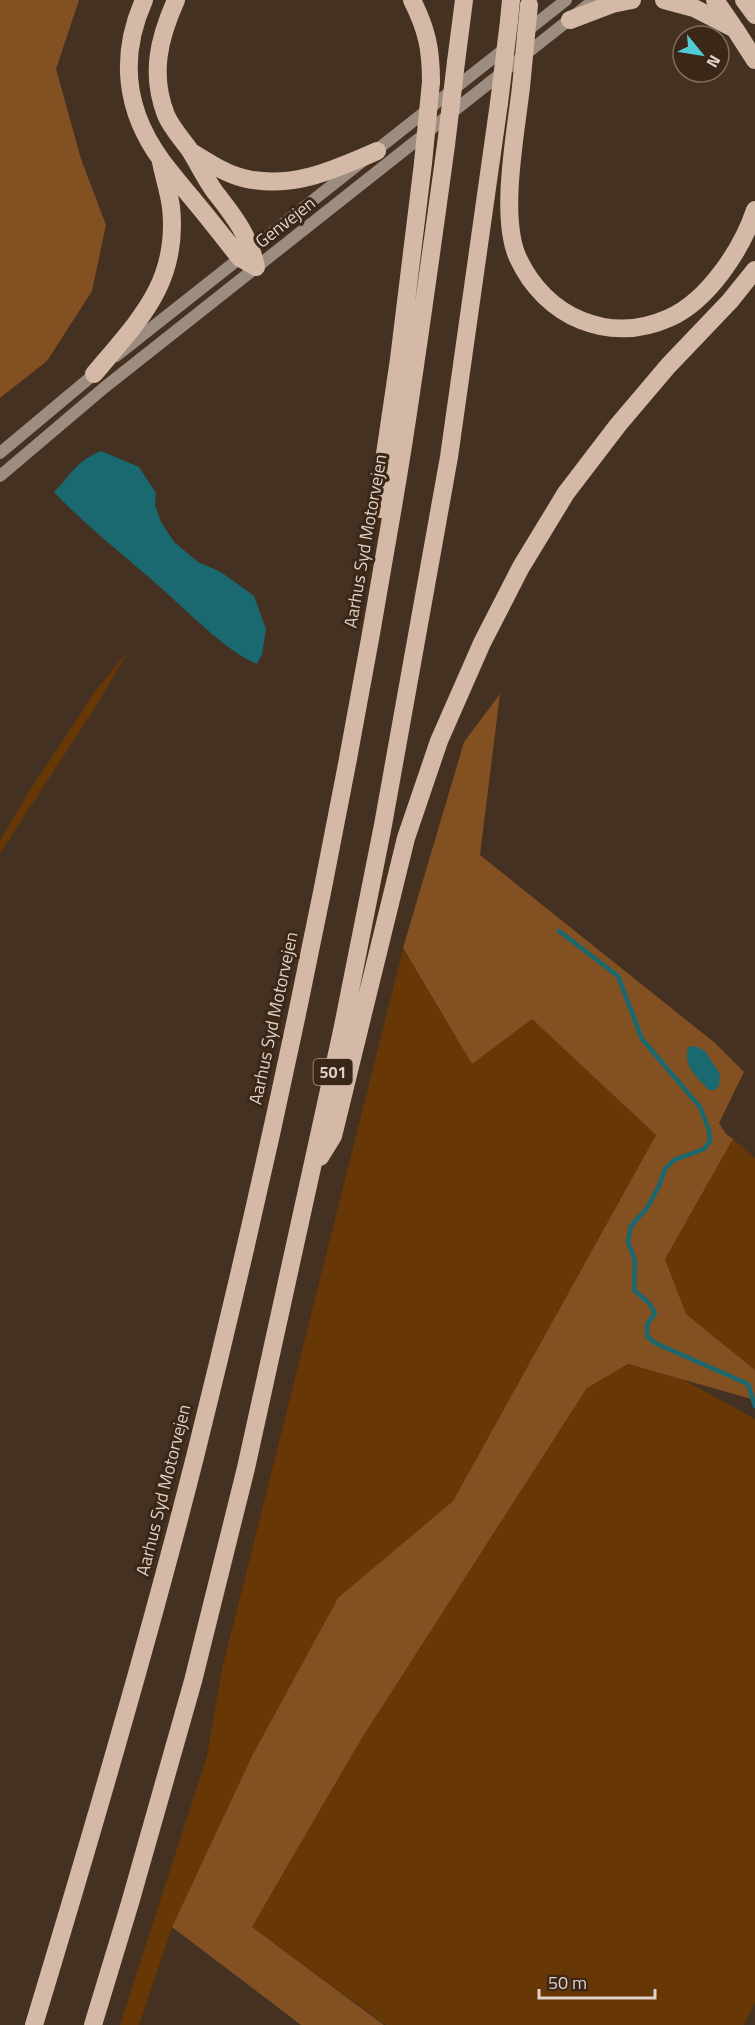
<svg xmlns="http://www.w3.org/2000/svg" width="755" height="2025" font-family="'Titillium Web',sans-serif">
<style>
.green{fill:#673805}
.forest{fill:#835022}
.water{fill:#1a6970}
.lines{fill:none;stroke-linecap:round;stroke-linejoin:round}
.stream{stroke:#1a6970;stroke-width:4.5}
.secondary{stroke:#9d8c80;stroke-width:12}
.highway{stroke:#d3b9a6;stroke-width:18}
.highway-bridge{stroke:#d3b9a6;stroke-width:18}
.labels{text-anchor:middle;dominant-baseline:central;stroke-width:6;stroke-linejoin:round;paint-order:stroke}
.shield{fill:#3a2717;stroke:#ae9f93;stroke-width:1.5}
.shield-label{font-size:16px;font-weight:bold;fill:#dfd2c8}
.street-label{font-size:18px;fill:#dfd2c8;stroke:#3a2717}
</style>
<rect width="100%" height="100%" fill="#453121"/>
<!-- green -->
<path class="green" d="M128 651C90 721 42 786 0 854V841L30 790 96 690Z
M403 949 472 1064 532 1019 656 1135 453 1501 337 1600 253 1754 172 1927 139 2025H120L207 1756 222 1669Z
M733 1139 755 1158V1370L686 1314 665 1259Z
M628 1364 684 1380 755 1419V2003L744 2025H386L252 1927 360 1741 587 1388Z"/>
<!-- forest -->
<path class="forest" d="M0 0H79L56 69 81 159 106 225 92 291 47 361 0 398Z
M500 694 480 855 715 1043 744 1072 719 1123 726 1134 733 1139 665 1259 686 1314 755 1370V1400L628 1364 587 1388 360 1741 252 1927 384 2025H301L172 1927 253 1754 338 1598 453 1501 656 1135 532 1019 472 1064 403 948 464 742Z"/>
<!-- water -->
<path class="water" d="M101 451 139 467 156 493 155 505 161 522 174 542 198 562 221 572 254 596 266 629 262 654 257 664C228 653 185 609 160 587 124 555 87 527 54 492 72 474 75 462 101 451Z
M696 1046 705 1051 720 1074 719 1086 715 1090H709C696 1077 683 1066 688 1047Z"/>
<g class="lines">
<!-- stream -->
<path class="stream" d="M559 931 618 976 642 1039 700 1107 709 1130 710 1141 704 1149 674 1160 665 1169 659 1186 647 1208 631 1226 628 1242 635 1261 634 1290 649 1303 655 1313 647 1325V1336L655 1343 748 1384 755 1406"/>
<!-- secondary -->
<path class="secondary" d="M523 34 566 0
M116 356 507 47
M0 453 98 371
M0 476 105 387 594 0"/>
<!-- highway -->
<path class="highway" d="M144 0C119 56 125 111 162 161 171 173 181 185 191 197 208 217 224 238 240 258L256 267
M176 0C159 38 150 74 166 115 171 127 181 138 189 149 198 163 205 178 215 192 234 216 250 237 256 267
M412 0C427 30 431 49 431 82
M664 0 694 8 735 29 755 60
M715 0 733 26
M744 0 755 15
M570 20 612 4 632 0
M509 21 511 0
M456 62 464 0
M521 87C516 132 499 217 518 258 545 317 609 345 669 318 708 301 742 249 755 210
M193 153C208 162 224 173 243 178 290 190 334 170 377 151
M94 374C139 320 179 283 171 207 169 192 164 177 161 162
M381 509 385 454 399 359 423 163
M320 1157 333 1136 406 838 439 741 482 643 521 567 566 493 618 425 668 366 730 301 755 270
M34 2025C91 1837 147 1647 195 1457 278 1125 347 789 402 452 418 350 432 247 446 145
M93 2025 130 1903 193 1681 246 1468 342 1031 383 825 449 457 499 103"/>
<!-- highway-bridge -->
<path class="highway-bridge" d="M521 87 529 5
M499 103 509 21
M446 145 456 62
M423 163 431 82"/>
</g>
<g class="labels">
<!-- shield labels -->
<rect class="shield" x="313.5" y="1059" width="39" height="26" rx="4.5"/>
<g class="shield-label">
<text x="333" y="1072">501</text>
</g>
<!-- street labels -->
<g class="street-label">
<text transform="translate(285 222) rotate(-38)">Genvejen</text>
<text transform="translate(365 541) rotate(-80)">Aarhus Syd Motorvejen</text>
<text transform="translate(273 1018) rotate(-78)">Aarhus Syd Motorvejen</text>
<text transform="translate(163 1490) rotate(-76)">Aarhus Syd Motorvejen</text>
</g>
</g>
<!-- north arrow -->
<g transform="translate(701 54) rotate(120)"><circle r="28" fill="#3a2717" stroke="#7c6b5e" stroke-width="1.5"/>
<path d="M0-4.5L10 22L0 15L-10 22Z" fill="#52cbd8"/>
<text y="-9" font-size="16" font-weight="bold" text-anchor="middle" fill="#dfd2c8">N</text>
</g>
<!-- scale -->
<path d="M539 1989v9h116v-9" fill="none" stroke="#dfd2c8" stroke-width="3"/>
<text x="548" y="1989" font-size="18" fill="#dfd2c8" stroke="#3a2717" stroke-width="4.5" paint-order="stroke">50 m</text>
</svg>
